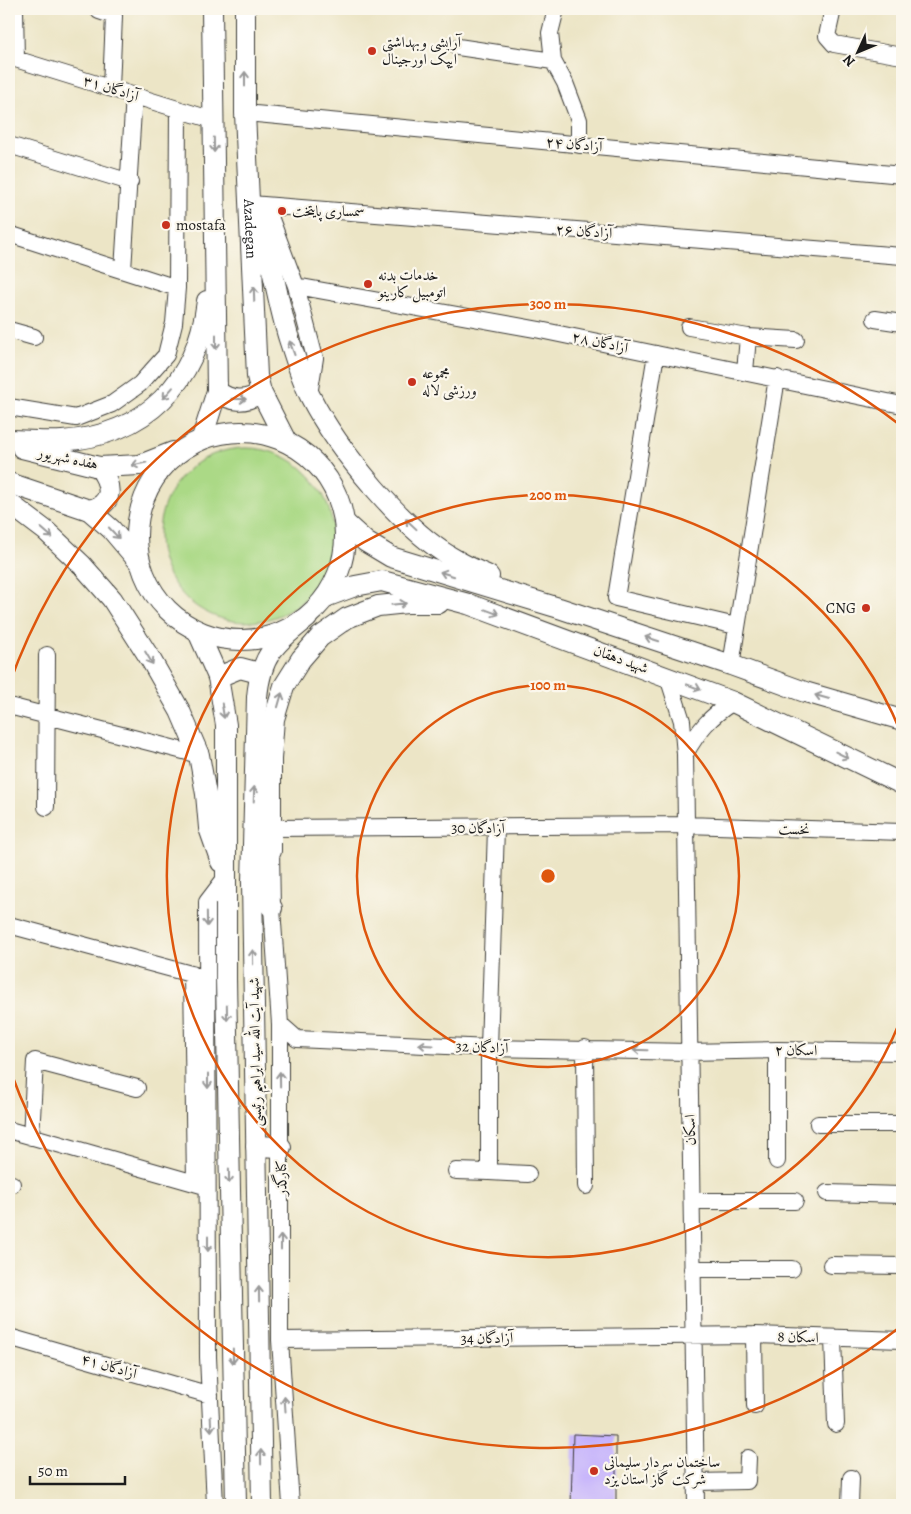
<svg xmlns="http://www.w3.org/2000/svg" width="911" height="1514" font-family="Alegreya,Amiri,serif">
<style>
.green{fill:#abd986;stroke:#647a51}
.building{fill:#c2affd}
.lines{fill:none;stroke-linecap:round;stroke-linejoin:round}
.minor-casing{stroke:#3b3a36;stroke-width:18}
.major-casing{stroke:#3b3a36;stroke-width:22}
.minor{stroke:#fff;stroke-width:16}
.major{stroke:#fff;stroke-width:20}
.oneway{stroke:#999}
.ring{fill:none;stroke:#de560d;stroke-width:2.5}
.poi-dot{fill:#c8321e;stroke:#fbf7ec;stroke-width:2}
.labels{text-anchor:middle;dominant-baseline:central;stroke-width:4.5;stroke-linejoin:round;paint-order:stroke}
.poi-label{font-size:15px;fill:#1c1c1c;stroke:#fbf7ec;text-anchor:start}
.street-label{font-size:15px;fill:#1c1c1c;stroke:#fbf7ec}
.centre{fill:#de560d;stroke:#fbf7ec;stroke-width:2.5}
.ring-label{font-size:15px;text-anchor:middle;font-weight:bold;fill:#de560d;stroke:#fbf7ec;stroke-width:4.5;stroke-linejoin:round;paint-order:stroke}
</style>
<rect width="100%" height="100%" fill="#fbf7ec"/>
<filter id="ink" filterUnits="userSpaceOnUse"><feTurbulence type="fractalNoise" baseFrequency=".02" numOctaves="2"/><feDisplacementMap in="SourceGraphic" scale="10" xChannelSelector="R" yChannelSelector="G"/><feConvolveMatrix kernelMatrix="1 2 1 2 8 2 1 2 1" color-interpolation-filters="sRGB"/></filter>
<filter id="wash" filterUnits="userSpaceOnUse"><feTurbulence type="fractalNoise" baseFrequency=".0096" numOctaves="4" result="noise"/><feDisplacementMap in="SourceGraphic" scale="20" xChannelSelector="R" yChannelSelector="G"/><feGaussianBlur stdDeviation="1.12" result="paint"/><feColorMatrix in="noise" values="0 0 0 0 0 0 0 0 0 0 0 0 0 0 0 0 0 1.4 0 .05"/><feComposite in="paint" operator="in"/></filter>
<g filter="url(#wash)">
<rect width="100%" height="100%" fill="#ece5c6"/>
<!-- green -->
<path class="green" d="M159 535a87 87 0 1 1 174 0a87 87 0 1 1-174 0Z"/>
<g id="blocks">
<!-- building -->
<path class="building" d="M573 1434 616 1436V1505H571Z"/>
</g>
</g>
<g filter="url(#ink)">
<use href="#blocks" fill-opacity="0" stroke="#3b3a36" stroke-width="1"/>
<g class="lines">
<defs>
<path id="minor" d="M15 9 16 59
M556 9 550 33 553 61 565 83 579 120V145
M833 9 827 36 834 44 902 56
M99 11 114 16 111 88
M458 47 553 61
M9 57 213 120
M245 113 902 175
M9 145 130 182
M251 204 902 256
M266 206 296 286 315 358 309 395
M9 234 177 288
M123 270 134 95
M296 286 540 330 902 405
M875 319 902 323
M689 327 748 337 745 372
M9 330 34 337
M748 337 796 340
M656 354 616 598 736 626
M9 407 76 418 112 404 140 384 166 355 174 323 177 288 178 109
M731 665 777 378
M668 677 682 721 685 754 696 1505
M9 706 199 755
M685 754C699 730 709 717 733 702
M46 807 47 655
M270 828 686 825 902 832
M271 851 272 908 280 1024V1340L291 1505
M9 925 202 977
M192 974 195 1183
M280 1024 297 1039 489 1048 689 1052 777 1050 902 1052
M585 1048 586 1186
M777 1050V1161
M818 1124H902
M9 1130 205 1186
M31 1137 35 1061 137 1088
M456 1171 489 1172V1048L496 828
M489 1172 528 1174
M9 1184H12
M827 1193 902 1195
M692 1201H795
M831 1265 902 1266
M692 1269H792
M754 1335 755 1406
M9 1337 210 1395
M833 1338 836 1424
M280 1340 754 1335 902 1340
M696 1482 747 1481 748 1458
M215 1505 208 1357 207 902 226 877
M850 1505 851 1478"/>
<g id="major">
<path id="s1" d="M245 9V113L257 376 261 392 286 441"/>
<path d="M251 204C271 246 275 294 289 339 295 357 301 378 310 396 337 449 405 533 458 561 468 567 478 571 489 576"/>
<path d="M217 391C231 402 246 403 261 392"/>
<circle cx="241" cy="536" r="104"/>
<path d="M202 438 217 391 212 9"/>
<path d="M9 440C26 440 45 442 62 441 146 435 197 383 207 301"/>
<path d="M22 448 99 467 140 465 173 452"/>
<path d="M9 483 89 510 111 529 139 562"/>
<path d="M9 503 46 531 82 565 112 599 151 660 180 711 199 755 206 794 209 828 221 862"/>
<path d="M89 510C116 504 111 484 99 467"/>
<path d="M345 523 366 542 391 557 559 608 731 665 805 692 902 720"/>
<path d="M328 596 355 586 382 581 468 604 733 702 902 784"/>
<path d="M198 632 218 677 226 725V979L236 1505"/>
<path d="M218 677 240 668 259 673"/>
<path d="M272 908 252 882 271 851V759L274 719 284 686 301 659 320 637 347 618 378 606 407 603H439"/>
<path d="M256 1146 281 1147"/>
<path d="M262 1505 252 882 257 697C261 654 275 644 307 618"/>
</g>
</defs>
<!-- minor casing -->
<use href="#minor" class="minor-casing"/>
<!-- major casing -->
<use href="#major" class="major-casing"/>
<!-- minor -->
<use href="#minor" class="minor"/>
<!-- major -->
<use href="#major" class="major"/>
</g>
<!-- one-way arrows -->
<defs><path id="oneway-shaft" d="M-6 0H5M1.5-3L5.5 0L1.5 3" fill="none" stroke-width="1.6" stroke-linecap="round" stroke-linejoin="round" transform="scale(1.25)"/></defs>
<g class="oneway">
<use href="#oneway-shaft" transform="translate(245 79) rotate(-90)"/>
<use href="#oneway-shaft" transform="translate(214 145) rotate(89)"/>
<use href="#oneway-shaft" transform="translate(254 294) rotate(-92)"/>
<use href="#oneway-shaft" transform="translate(216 342) rotate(90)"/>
<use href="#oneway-shaft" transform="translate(292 348) rotate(-110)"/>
<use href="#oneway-shaft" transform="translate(168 393) rotate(131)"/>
<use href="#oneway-shaft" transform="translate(239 399) rotate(2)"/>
<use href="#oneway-shaft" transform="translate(139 464) rotate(169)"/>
<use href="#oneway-shaft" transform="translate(411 524) rotate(-137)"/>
<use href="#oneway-shaft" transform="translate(47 533) rotate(41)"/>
<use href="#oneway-shaft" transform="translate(114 533) rotate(47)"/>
<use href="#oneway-shaft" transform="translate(447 574) rotate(-163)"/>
<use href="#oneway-shaft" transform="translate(399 604) rotate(-6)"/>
<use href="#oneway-shaft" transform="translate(492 612) rotate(20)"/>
<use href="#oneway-shaft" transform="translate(652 639) rotate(-162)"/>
<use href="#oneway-shaft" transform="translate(149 658) rotate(59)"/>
<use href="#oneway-shaft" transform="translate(694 687) rotate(21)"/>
<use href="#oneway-shaft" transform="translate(822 697) rotate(-164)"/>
<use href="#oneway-shaft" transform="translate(280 700) rotate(-74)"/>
<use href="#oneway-shaft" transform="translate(223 711) rotate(81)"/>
<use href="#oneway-shaft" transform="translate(842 755) rotate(26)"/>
<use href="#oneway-shaft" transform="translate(254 794) rotate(-88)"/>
<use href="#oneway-shaft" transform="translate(207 919) rotate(89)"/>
<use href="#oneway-shaft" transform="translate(253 957) rotate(-91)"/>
<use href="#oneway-shaft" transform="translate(227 1013) rotate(89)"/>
<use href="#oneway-shaft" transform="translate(426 1045) rotate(-177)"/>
<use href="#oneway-shaft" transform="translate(640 1050) rotate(-178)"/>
<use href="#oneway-shaft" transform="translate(280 1079) rotate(-91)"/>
<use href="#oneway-shaft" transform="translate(208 1081) rotate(90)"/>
<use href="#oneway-shaft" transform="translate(229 1176) rotate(89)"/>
<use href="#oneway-shaft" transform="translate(281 1242) rotate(-90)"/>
<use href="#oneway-shaft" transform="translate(208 1244) rotate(90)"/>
<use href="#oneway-shaft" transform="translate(259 1294) rotate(-91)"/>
<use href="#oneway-shaft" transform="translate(233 1356) rotate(89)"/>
<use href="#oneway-shaft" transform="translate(285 1404) rotate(-94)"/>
<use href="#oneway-shaft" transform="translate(211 1424) rotate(87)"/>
<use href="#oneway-shaft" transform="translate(261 1457) rotate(-91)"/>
</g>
</g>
<!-- distance rings -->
<g class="ring">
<circle cx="548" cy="876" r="191"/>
<path d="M901 1019A381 381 0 1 1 901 733"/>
<path d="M900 1327A572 572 0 0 1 9 1067M9 685A572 572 0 0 1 900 425"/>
</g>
<!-- markers -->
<g class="poi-dot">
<circle cx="372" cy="51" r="5"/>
<circle cx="282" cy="211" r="5"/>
<circle cx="166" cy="225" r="5"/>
<circle cx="368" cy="284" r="5"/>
<circle cx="412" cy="382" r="5"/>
<circle cx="866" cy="608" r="5"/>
<circle cx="594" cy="1471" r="5"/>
</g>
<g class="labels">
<!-- poi labels -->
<g class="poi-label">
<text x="382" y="42">آرایشی وبهداشتی<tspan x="382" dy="17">ایپک اورجینال</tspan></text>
<text x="292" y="211">سمساری پایتخت</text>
<text x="176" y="225">mostafa</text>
<text x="378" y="275">خدمات بدنه<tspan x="378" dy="17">اتومبیل کارینو</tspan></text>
<text x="422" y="373">مجموعه<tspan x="422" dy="17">ورزشی لاله</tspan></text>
<text x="856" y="608" text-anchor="end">CNG</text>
<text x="604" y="1462">ساختمان سردار سلیمانی<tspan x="604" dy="17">شرکت گاز استان یزد</tspan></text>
</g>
<!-- street labels -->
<g class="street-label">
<text transform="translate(111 88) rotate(17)">۳۱ آزادگان</text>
<text transform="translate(574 144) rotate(5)">۲۴ آزادگان</text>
<text stroke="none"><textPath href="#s1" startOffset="220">Azadegan</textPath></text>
<text transform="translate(584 231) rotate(4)">۲۶ آزادگان</text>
<text transform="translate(600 342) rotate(12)">۲۸ آزادگان</text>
<text transform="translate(68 458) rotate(12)">هفده شهریور</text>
<text transform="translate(621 659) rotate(20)">شهید دهقان</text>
<text x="478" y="828">آزادگان 30</text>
<text transform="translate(794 829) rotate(2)">نخست</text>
<text transform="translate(482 1047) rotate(2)">آزادگان 32</text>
<text transform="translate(796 1050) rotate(1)">اسکان ۲</text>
<text transform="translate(255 1052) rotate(-91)">شهید آیت الله سید ابراهیم رئیسی</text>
<text transform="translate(690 1130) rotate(-91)">اسکان</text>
<text transform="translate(281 1178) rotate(-90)">کنارگذر</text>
<text transform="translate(798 1337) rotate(2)">اسکان 8</text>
<text transform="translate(487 1338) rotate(-1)">آزادگان 34</text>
<text transform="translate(109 1366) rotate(16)">آزادگان ۴۱</text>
</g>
</g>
<circle cx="548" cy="876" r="8" class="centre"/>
<g class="ring-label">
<text x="548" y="309">300 m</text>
<text x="548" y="500">200 m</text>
<text x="548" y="690">100 m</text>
</g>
<!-- margin -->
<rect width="911" height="1514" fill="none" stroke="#fbf7ec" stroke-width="30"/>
<!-- north arrow -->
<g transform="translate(858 52) rotate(226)" stroke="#fbf7ec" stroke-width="4" paint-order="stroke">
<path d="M0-4L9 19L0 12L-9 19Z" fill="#1c1c1c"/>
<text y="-8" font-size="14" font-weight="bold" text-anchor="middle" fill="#1c1c1c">N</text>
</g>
<!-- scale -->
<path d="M30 1476v8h95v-8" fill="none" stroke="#1c1c1c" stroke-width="2.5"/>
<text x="38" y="1476" font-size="15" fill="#1c1c1c" stroke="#fbf7ec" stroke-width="4" paint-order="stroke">50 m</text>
</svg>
